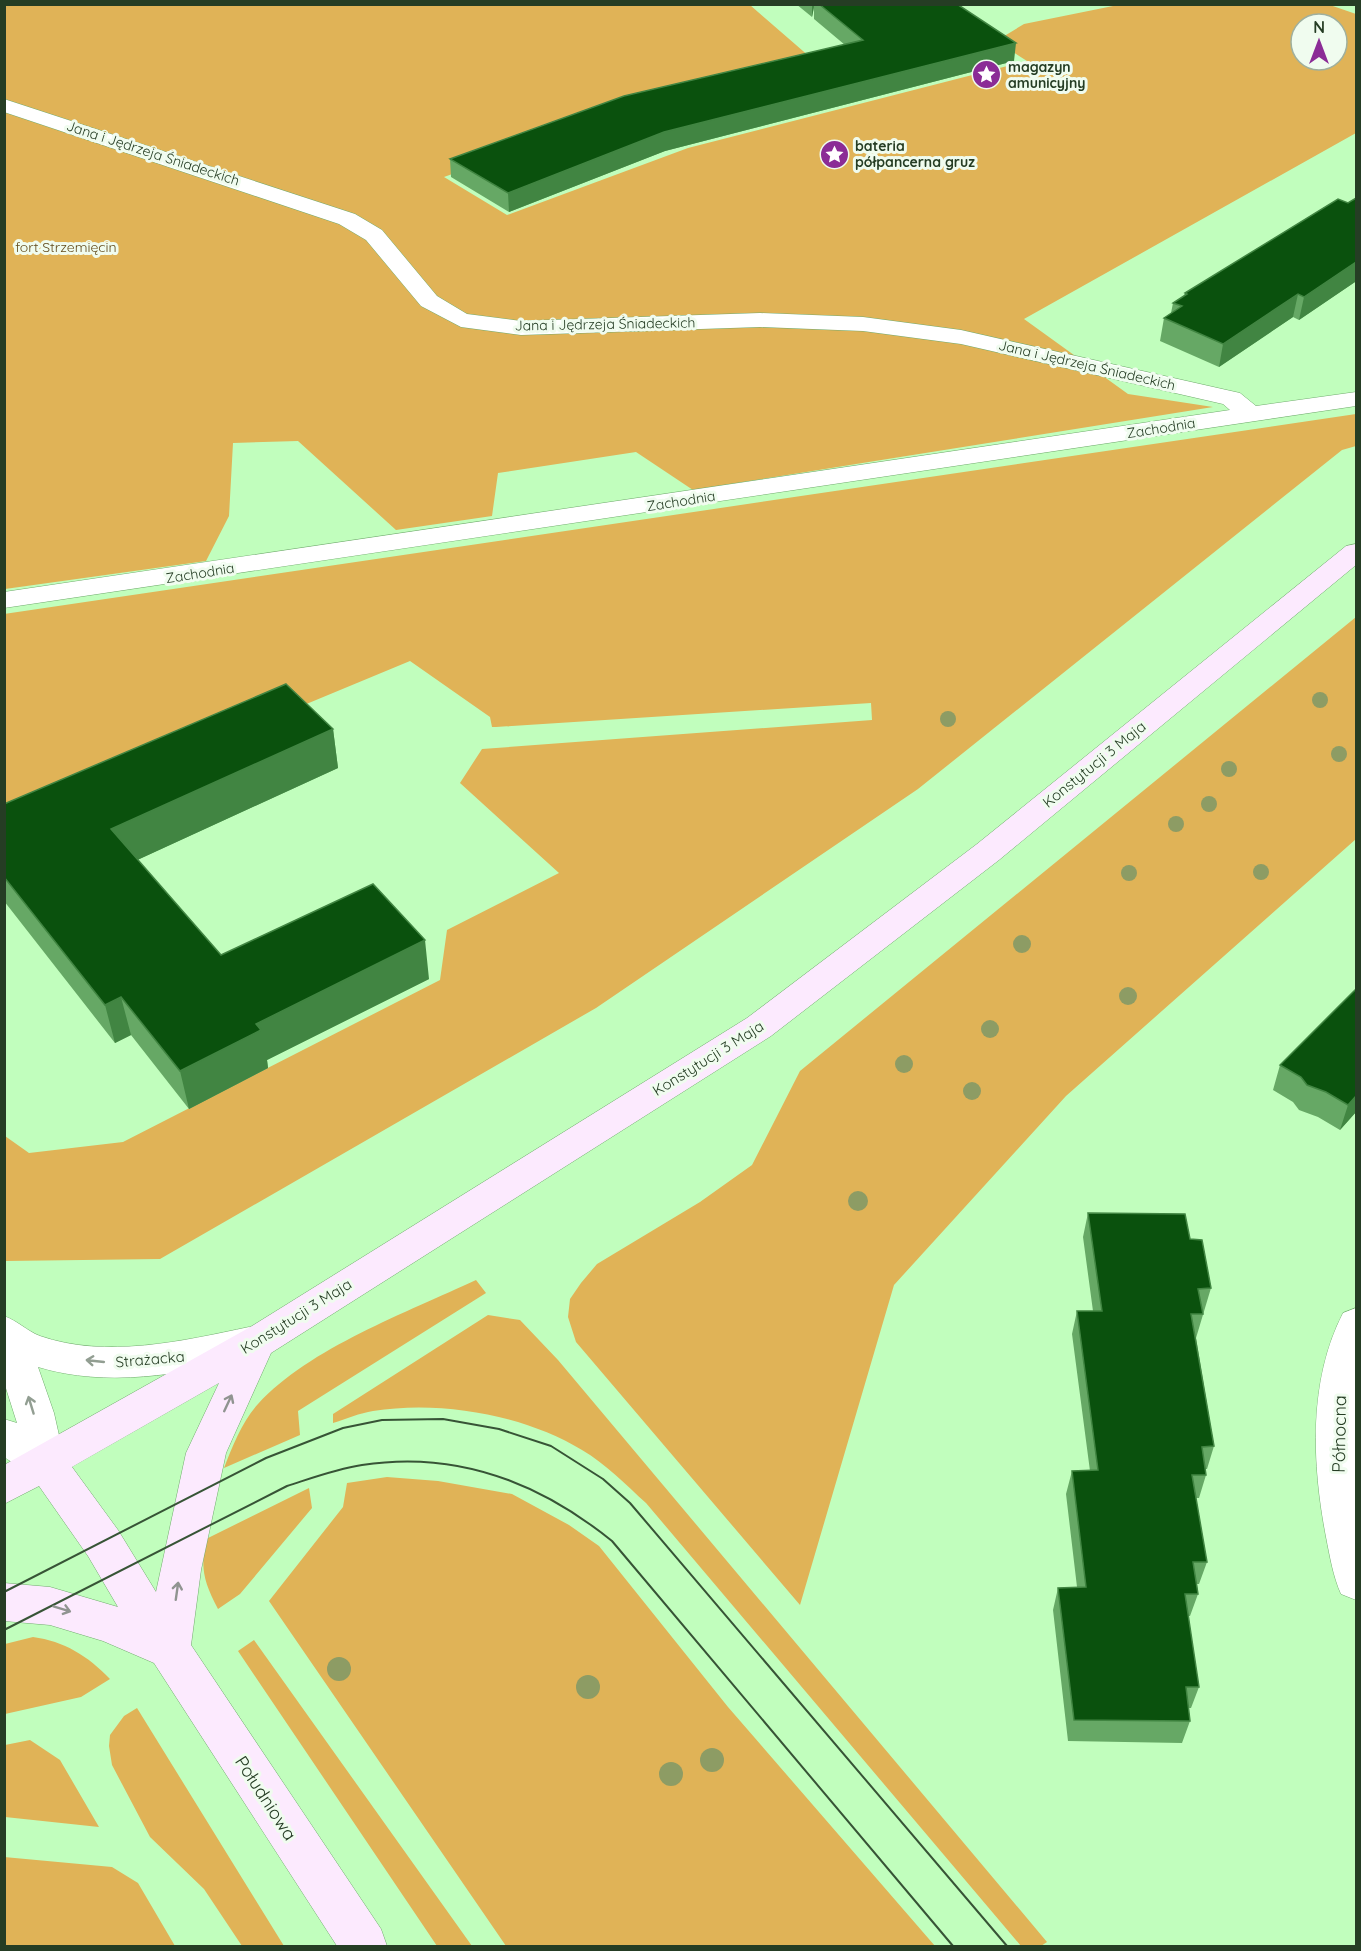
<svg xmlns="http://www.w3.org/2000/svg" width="1361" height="1951" font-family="Quicksand,sans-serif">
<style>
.green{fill:#e0b357;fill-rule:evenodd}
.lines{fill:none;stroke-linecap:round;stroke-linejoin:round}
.street-casing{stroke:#71ab6e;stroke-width:1}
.secondary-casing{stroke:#71ab6e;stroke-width:1}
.street{fill:#fff;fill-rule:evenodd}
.secondary{fill:#fceafe;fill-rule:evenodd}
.tram{stroke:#375436;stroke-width:2}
.tree{fill:#8d9c64}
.wall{fill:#66a865}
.shaded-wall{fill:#418542}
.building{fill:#0a510d;stroke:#418542;stroke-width:1.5}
.oneway{stroke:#929e92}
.oneway2{stroke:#909491}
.labels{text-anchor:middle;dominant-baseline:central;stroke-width:6;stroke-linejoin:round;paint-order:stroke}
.far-poi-label{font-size:14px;font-weight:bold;fill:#253d24;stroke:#f0fcef;text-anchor:start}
.far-street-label{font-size:14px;fill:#253d24;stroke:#f0fcef}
.far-park-label{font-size:14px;fill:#624b1b;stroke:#f0fcef}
.street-label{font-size:15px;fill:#253d24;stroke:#f0fcef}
.near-street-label{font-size:18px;fill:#253d24;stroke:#f0fcef}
</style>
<rect width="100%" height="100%" fill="#c1febd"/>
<!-- green -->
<path class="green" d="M1327 4 1356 14V133L1024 319 1128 394 1213 407 693 490 636 452 498 473 492 516 396 530 298 441 233 443 229 516 206 561 5 589 4 5H750L818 64 615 115 444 177 507 215 688 148 1027 61 996 41 1024 24 1118 5ZM1301 24H1337V60H1301Z
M1356 414V446L1342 450 918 789 596 1008 160 1259 5 1261V1136L29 1153 123 1142 440 980 447 930 559 873 460 783 482 749 872 720 871 703 496 727H492L490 717 410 661 5 829 4 614Z
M1356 617V839L1066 1096 894 1285 800 1605 576 1342 568 1317 570 1299 581 1283 597 1264 700 1202 752 1165 800 1071Z
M476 1280 486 1293 298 1411 300 1435 224 1468C233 1445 242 1422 258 1404 309 1348 408 1312 476 1280Z
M488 1315 520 1320 558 1360 1047 1942 1041 1946H1021L646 1503C626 1485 606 1464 582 1450 524 1415 441 1400 373 1411 360 1413 346 1419 333 1423V1414Z
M387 1477 438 1481 512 1494 569 1525 599 1546 728 1707 935 1946H506L269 1601 343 1507 347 1483Z
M309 1488 312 1508 240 1594 218 1609C204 1582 200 1569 206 1539Z
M33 1637C64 1641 88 1656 110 1679L81 1697 5 1714V1644Z
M254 1640 472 1946H437L238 1651Z
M137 1708 284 1946H242L204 1889 150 1837 112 1765 109 1746 110 1735 124 1716Z
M30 1740 60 1760 99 1827 5 1817V1745Z
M4 1857 112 1867 138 1883 175 1946H5Z"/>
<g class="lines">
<defs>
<path id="street" d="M4 99 355 214 382 230 437 296 467 314 521 321 760 313 863 317 961 330 1231 391 1240 393 1256 406 1356 392V406L4 608V592L1230 410 1223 404 961 344 863 331 760 327 521 335 461 327 421 306 366 240 339 224 4 112Z
M1356 1308V1600L1341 1594C1333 1576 1330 1557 1326 1537 1312 1464 1308 1381 1343 1313Z
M4 1316C18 1321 27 1331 40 1336 106 1359 183 1341 249 1327L263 1332 268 1343 263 1354 249 1359C179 1374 108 1388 38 1367L54 1413 65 1462 59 1474C35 1483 25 1470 4 1457V1419L17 1423 4 1382Z"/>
<path id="secondary" d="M1356 544V565L999 860 771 1036 271 1353 226 1453 201 1570 191 1645 381 1929 387 1946H337L154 1663 103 1641 50 1625 4 1621V1583L50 1587 118 1607 88 1556 39 1486 4 1504V1465L252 1326 747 1018 977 844 1346 546ZM219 1383 186 1453 156 1592 118 1530 72 1467Z"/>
</defs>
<!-- street casing -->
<use href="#street" class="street-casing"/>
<!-- secondary casing -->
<use href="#secondary" class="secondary-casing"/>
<!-- street -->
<use href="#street" class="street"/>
<!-- secondary -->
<use href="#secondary" class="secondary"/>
<!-- tram -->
<path class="tram" d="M4 1592 266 1458 343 1428 382 1420 443 1419 499 1429 551 1446 603 1479 630 1503 1007 1946
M4 1630 287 1486C312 1478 336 1469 362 1465 457 1450 539 1482 612 1541L953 1946"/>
</g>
<!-- trees -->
<g class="tree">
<circle cx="1320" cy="700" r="8"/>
<circle cx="948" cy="719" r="8"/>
<circle cx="1339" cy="754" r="8"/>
<circle cx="1229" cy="769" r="8"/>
<circle cx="1209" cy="804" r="8"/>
<circle cx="1176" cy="824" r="8"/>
<circle cx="1261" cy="872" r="8"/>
<circle cx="1129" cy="873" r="8"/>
<circle cx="1022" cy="944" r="9"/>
<circle cx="1128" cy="996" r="9"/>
<circle cx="990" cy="1029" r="9"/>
<circle cx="904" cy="1064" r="9"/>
<circle cx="972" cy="1091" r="9"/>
<circle cx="858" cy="1201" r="10"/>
<circle cx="339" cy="1669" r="12"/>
<circle cx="588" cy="1687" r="12"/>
<circle cx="712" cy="1760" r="12"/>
<circle cx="671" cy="1774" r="12"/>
</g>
<!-- wall -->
<path class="wall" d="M796 4H957L1014 61 665 151 509 212 451 177 450 159 845 45 814 19V7L812 17Z
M1356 198V283L1355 282 1299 320 1293 317 1219 367 1160 341 1164 318 1171 313 1173 303 1184 296 1185 293Z
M333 729 338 768 137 860 221 955 429 979 267 1060 268 1068 189 1109 131 1035 115 1043 4 901V804Z
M1356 989V1112L1340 1130 1318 1117 1299 1110 1293 1102 1273 1090 1280 1065Z
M1088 1213 1190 1239 1211 1288 1196 1338 1214 1446 1207 1469H1205L1206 1475 1199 1498H1196L1207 1562 1199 1584H1197L1198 1594 1190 1616H1188L1199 1687 1191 1708H1188L1190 1721 1182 1743 1068 1741 1053 1610 1058 1588 1077 1587 1066 1494 1072 1471H1090L1072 1334 1077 1311H1093L1083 1237Z"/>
<!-- shaded-wall -->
<path class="shaded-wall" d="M812 4H814V7L812 17Z
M1016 43 1014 61 665 151 509 212 508 193 664 132Z
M1356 262V277L1355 282 1299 320 1304 297Z
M1298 294 1293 317 1219 367 1223 344Z
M333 729 338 768 120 868 111 829Z
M425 940 429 979 267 1060 268 1068 189 1109 180 1071 256 1024Z
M121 997 131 1035 115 1043 105 1005Z
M1356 1096V1112L1340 1130 1348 1105Z"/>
<!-- building -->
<path class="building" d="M819 4H957L1016 43 664 132 508 193 450 159 624 96 863 40Z
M1356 198V262L1304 297 1298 294 1223 344 1164 318 1182 306 1173 303 1187 294 1185 293 1338 199 1348 203Z
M286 684 333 729 111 829 221 955 373 884 425 940 256 1024 261 1030 180 1071 121 997 105 1005 4 877V804Z
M1356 989V1096L1348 1105 1326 1092 1307 1085 1301 1077 1280 1065Z
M1088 1213 1185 1214 1190 1239 1202 1240 1211 1288 1198 1289 1203 1314H1191L1214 1446 1202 1447 1206 1475H1192L1207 1562H1193L1198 1594H1185L1199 1687H1186L1190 1721 1074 1720 1058 1588 1086 1587 1072 1471 1098 1470 1077 1311H1102Z"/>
<!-- one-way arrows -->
<defs><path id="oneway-shaft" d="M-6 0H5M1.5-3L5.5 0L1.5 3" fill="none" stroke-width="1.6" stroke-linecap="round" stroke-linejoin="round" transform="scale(1.5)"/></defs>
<g class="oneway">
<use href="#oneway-shaft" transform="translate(95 1361) rotate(-174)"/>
<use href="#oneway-shaft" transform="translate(31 1405) rotate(-107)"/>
</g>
<g class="oneway2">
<use href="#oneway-shaft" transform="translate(228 1403) rotate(-65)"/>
<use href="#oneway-shaft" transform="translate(177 1591) rotate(-82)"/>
<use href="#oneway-shaft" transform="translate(62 1609) rotate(17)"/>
</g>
<!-- icons -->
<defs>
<symbol id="sight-disc" viewBox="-11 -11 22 22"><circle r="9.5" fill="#8b2c96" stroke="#f0fcef"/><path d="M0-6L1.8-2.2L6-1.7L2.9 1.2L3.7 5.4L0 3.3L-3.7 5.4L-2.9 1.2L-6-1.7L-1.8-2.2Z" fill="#fff"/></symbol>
</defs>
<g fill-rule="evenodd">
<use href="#sight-disc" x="970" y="58" width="33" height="33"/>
<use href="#sight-disc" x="818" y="138" width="33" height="33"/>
</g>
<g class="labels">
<!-- far-poi labels -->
<g class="far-poi-label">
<text x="1008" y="67">magazyn<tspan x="1008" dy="16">amunicyjny</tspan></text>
<text x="855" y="146">bateria<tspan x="855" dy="16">półpancerna gruz</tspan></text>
</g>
<!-- far-street labels -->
<g class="far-street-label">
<text transform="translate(153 153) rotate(18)">Jana i Jędrzeja Śniadeckich</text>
<text transform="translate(605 324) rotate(-1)">Jana i Jędrzeja Śniadeckich</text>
<text transform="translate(1087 365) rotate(13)">Jana i Jędrzeja Śniadeckich</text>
<text transform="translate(1161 428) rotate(-9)">Zachodnia</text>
<text transform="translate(681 501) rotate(-9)">Zachodnia</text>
<text transform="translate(200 573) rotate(-9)">Zachodnia</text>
</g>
<!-- far-park labels -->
<g class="far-park-label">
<text x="66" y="247">fort Strzemięcin</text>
</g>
<!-- street labels -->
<g class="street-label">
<text transform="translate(1094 764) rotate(-39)">Konstytucji 3 Maja</text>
<text transform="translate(708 1058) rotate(-32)">Konstytucji 3 Maja</text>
<text transform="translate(296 1316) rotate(-32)">Konstytucji 3 Maja</text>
<text transform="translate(150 1359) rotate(-5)">Strażacka</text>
</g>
<!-- near-street labels -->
<g class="near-street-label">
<text transform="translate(1339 1434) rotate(-89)">Północna</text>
<text transform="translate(266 1798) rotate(57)">Południowa</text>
</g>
</g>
<!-- border -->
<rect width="1361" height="1951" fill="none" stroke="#253d24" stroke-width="12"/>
<!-- north arrow -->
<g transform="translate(1319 42)"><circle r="28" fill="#f0fcef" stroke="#9fb09e" stroke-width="1.5"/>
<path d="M0-4.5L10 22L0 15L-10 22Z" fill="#8b2c96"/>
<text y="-9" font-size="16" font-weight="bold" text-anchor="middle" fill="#253d24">N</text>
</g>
</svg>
